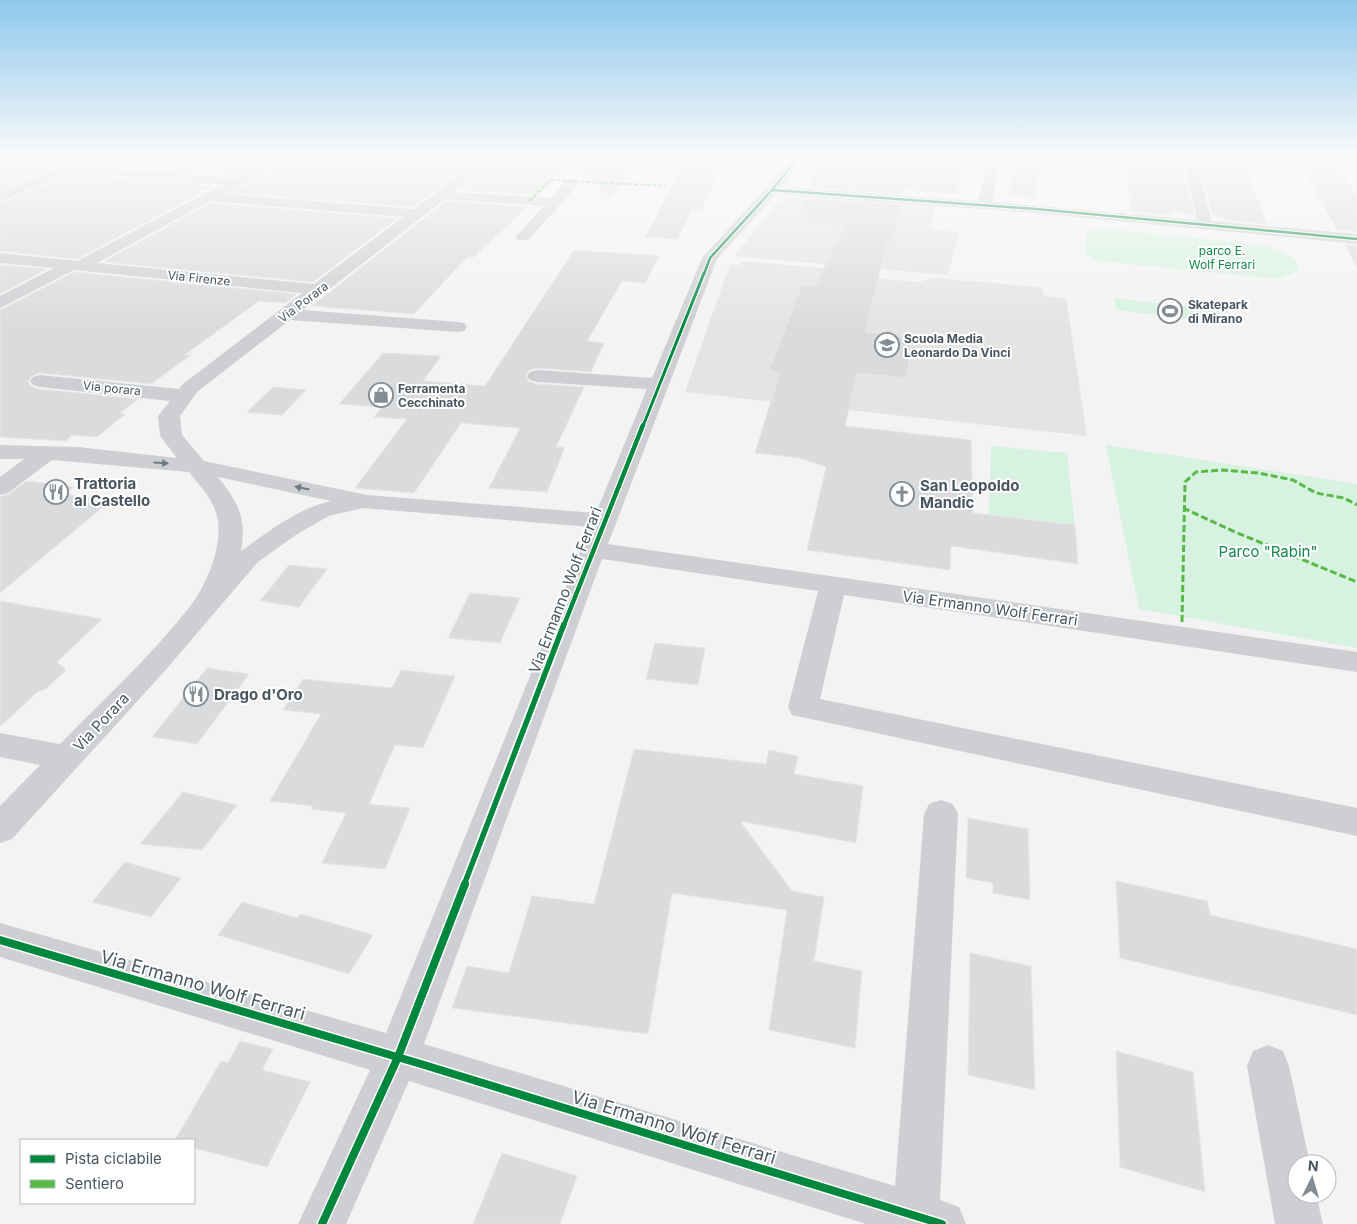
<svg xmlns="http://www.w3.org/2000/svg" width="1357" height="1224" font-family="Inter,sans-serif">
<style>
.education{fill:#e5e4e5}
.green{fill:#d7f2e1}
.building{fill:#dadbdd;stroke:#e5e5e6}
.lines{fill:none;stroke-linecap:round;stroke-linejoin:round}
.minor{fill:#cdcfd2;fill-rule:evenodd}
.quiet-far1{stroke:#58b947;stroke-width:2;stroke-dasharray:4 2;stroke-linecap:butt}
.quiet{stroke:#58b947;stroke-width:3;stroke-dasharray:7 3;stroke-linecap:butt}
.cycleway-far4-casing{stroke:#fff;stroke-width:4.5}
.cycleway-far3-casing{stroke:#fff;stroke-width:5}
.cycleway-far2-casing{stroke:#fff;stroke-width:7}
.cycleway-far1-casing{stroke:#fff;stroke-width:9}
.cycleway-casing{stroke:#fff;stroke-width:11}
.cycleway-far4{stroke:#00873e;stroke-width:2.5}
.cycleway-far3{stroke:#00873e;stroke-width:3}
.cycleway-far2{stroke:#00873e;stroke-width:4.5}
.cycleway-far1{stroke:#00873e;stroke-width:5.5}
.cycleway{stroke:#00873e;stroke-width:8}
.oneway{fill:#717a83}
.labels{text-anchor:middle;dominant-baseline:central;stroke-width:4;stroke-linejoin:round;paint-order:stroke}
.far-park-label{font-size:12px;fill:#13884a;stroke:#fff}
.far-street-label{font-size:12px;fill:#495661;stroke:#fff}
.far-poi-label{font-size:12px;font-weight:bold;fill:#495661;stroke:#fff;text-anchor:start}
.poi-label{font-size:15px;font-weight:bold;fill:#495661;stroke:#fff;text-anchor:start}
.park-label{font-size:15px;fill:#13884a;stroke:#fff}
.street-label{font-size:15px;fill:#495661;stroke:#fff}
.near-street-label{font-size:18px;fill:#495661;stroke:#fff}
</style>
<rect width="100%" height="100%" fill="#f3f3f3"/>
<!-- education -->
<path class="education" d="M793 195 934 205 931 230 959 232 948 275 734 256 783 197H791Z
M742 261 845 270V276L919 282 933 278 1037 287 1043 289 1044 296 1066 298 1087 436 685 392 730 264 739 265Z"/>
<!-- green -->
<path class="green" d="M1093 229H1107L1265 245 1293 257 1300 267 1296 272 1277 279 1099 261 1089 256 1085 251 1086 234Z
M1115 298 1223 311 1226 323 1116 310Z
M1106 445 1357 484V648L1139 609Z
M991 446 1067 453 1075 527 989 515Z"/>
<!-- building -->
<path class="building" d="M0 157H38L75 160 0 191Z
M126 157H271L234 176 91 164 94 161 126 164Z
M291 157H369L454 162V157H480L413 207 230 193 288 162Z
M499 157H641L610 198 573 163 539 195 459 190Z
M689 157H726L701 210 692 209 678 239 645 237Z
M853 157H926L966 160 957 194 904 189 903 194 808 187 819 160 850 162Z
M1017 157H1042L1035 198 1008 195Z
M1124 157H1181L1194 214 1171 211 1172 215 1131 211Z
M1197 157 1242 158 1267 224 1224 220 1223 217 1213 216Z
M1301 164 1339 167 1357 196V232L1337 230Z
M71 174 214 186 77 259 0 251V204Z
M804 198 901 205 892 243H887L865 332 912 337 907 378 857 373 845 426 971 440 973 513 1075 525 1078 564 951 546 950 570 807 550 826 467 800 458 755 453 780 372 769 371 802 285 815 286 844 226 805 223 810 214H800Z
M446 201 527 207 474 257H467L414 314 312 306Z
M210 203 398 218 313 282 103 262Z
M1345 245 1357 246V267Z
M574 250 659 256 645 283 622 281 587 341 604 343 591 372 537 368 529 370 526 375 528 381 536 384 584 387 556 447H565L547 492 489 488 520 428 461 423 414 493 355 488 407 419 374 417 382 407 339 404 383 353 441 356 423 381 485 386Z
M0 265 47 269 0 294Z
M74 272 297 294 285 303 259 301 184 355H191L151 384 40 373 32 376 28 382 32 387 39 389 138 399 120 413 125 414 97 437 72 435 66 441 0 437V310Z
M273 387 306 390 282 415 247 412Z
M27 481 74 487 65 494 110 501 0 593V497L9 494Z
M289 565 327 569 299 607 260 601Z
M470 593 520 598 500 643 448 638Z
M0 601 102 619 57 662 66 670 46 689 37 692 0 727Z
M655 643 705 648 698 685 646 679Z
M207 668 249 674 197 744 152 737Z
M401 670 455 676 423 748 395 745 369 804 410 808 385 869 322 863 346 813 311 809 313 806 270 801 321 714 283 710 303 679 392 688Z
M634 749 766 764 769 750 798 756 794 774 863 786 856 843 740 821 792 891 824 897 814 961 862 971 855 1048 769 1030 787 910 672 893 648 1034 452 1008 467 966 509 973 532 896 594 904Z
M183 792 237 805 202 850 140 844Z
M968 818 1028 829 1030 900 993 893V883L966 878Z
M125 862 181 878 151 917 92 902Z
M1116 881 1207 901 1210 915 1357 949V1015L1120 958Z
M242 902 297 918 301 914 373 935 349 974 218 935Z
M970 953 1031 966 1035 1090 968 1075Z
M240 1041 273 1049 262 1070 310 1082 267 1167 194 1148V1140H175L221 1061 228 1063Z
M1116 1051 1193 1072 1205 1192 1120 1167Z
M502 1153 577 1176 560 1224H473Z"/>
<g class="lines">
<!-- minor -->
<path class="minor" d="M86 157 92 161 86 166 234 178 274 157H289L287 160 224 194 414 209 483 157H497L454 192 551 198 567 180H577L579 183 577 186 528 240H518L515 237 544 206 445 199 303 310 458 322 464 323 467 327 464 331 458 332 290 320 197 392 180 416 182 435 204 461 367 495 596 513 647 389 537 382 530 380 527 376 530 372 537 370 652 378 702 258 767 187 792 157H804L782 187 978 201 989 157H1001L992 202 1197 220 1183 157H1195L1212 221 1357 234V244L1036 213 776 194 717 259 608 544 1357 652V672L844 595 820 699 1357 808V836L792 715 788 707 818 591 602 559 424 1044 895 1186 924 814 929 804 941 800 953 804 958 814 940 1200 959 1207 966 1224H866L409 1081 346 1224H298L370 1070 0 957V923L386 1033 590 527 363 508 329 516 297 534 258 562 163 673 12 839 0 843V806L40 765 0 757V733L60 744C103 700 150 657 188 609 206 587 224 545 217 516 213 499 200 486 189 472L52 460 8 493 0 495V477L24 459H0V445L78 447 177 458 160 436 158 416 170 401 40 387 33 385 30 381 33 377 40 375 179 389 183 384 302 293 74 270 0 308V296L54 268 0 263V253L77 261 221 185 71 172 0 202V193ZM210 201 403 217 314 284 97 263ZM218 477 331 501C297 509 269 531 241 551 247 518 238 502 218 477Z
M1276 157H1325L1357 159V167L1282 161Z
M1268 1045 1283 1051 1289 1066 1310 1164H1297V1194H1316L1323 1224H1275L1247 1066 1253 1051Z"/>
<!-- quiet-far1 -->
<path class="quiet-far1" d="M529 201 550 180 666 186"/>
<!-- quiet -->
<path class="quiet" d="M1183 508 1235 532 1357 582
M1182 622 1185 482 1196 472 1223 470 1258 473 1293 480 1316 493 1344 498 1357 505"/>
<defs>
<path id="cycleway-far4" d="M772 190 1036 209 1357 239
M704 274 710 258 772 190 798 157"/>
<path id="cycleway-far3" d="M643 426 704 273"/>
<path id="cycleway-far2" d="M564 625 643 425"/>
<path id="cycleway-far1" d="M464 885 564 624"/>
<path id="cycleway" d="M0 940 421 1064 942 1224
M322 1224 398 1057 465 884"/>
</defs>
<!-- cycleway-far4 casing -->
<use href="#cycleway-far4" class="cycleway-far4-casing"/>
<!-- cycleway-far3 casing -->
<use href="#cycleway-far3" class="cycleway-far3-casing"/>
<!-- cycleway-far2 casing -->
<use href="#cycleway-far2" class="cycleway-far2-casing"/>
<!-- cycleway-far1 casing -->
<use href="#cycleway-far1" class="cycleway-far1-casing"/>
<!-- cycleway casing -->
<use href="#cycleway" class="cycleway-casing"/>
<!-- cycleway-far4 -->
<use href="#cycleway-far4" class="cycleway-far4"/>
<!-- cycleway-far3 -->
<use href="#cycleway-far3" class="cycleway-far3"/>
<!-- cycleway-far2 -->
<use href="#cycleway-far2" class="cycleway-far2"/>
<!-- cycleway-far1 -->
<use href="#cycleway-far1" class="cycleway-far1"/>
<!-- cycleway -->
<use href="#cycleway" class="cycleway"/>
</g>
<!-- one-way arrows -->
<defs><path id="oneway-solid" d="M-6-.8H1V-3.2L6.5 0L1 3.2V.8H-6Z" transform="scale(1.25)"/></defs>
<g class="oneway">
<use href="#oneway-solid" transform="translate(161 463) rotate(4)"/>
<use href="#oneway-solid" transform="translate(302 488) rotate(-168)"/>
</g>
<!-- sky -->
<linearGradient id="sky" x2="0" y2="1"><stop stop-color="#8fc8ec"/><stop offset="0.48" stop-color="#fafafa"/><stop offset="1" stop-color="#fafafa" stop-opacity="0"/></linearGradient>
<rect width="1357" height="328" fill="url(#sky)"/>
<!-- icons -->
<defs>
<symbol id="stadium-ring" viewBox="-11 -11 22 22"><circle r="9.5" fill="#fff" stroke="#848d94" stroke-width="1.5"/><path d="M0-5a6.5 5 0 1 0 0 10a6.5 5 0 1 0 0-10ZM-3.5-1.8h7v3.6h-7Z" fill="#848d94"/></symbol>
<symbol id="school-ring" viewBox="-11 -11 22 22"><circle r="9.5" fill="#fff" stroke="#848d94" stroke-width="1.5"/><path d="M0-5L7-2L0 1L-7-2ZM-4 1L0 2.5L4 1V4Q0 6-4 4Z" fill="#848d94"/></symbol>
<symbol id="shop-ring" viewBox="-11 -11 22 22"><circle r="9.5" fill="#fff" stroke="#848d94" stroke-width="1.5"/><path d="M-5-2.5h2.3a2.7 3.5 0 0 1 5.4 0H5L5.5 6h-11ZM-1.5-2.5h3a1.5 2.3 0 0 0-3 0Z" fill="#848d94"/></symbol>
<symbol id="restaurant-ring" viewBox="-11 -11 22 22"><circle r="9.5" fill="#fff" stroke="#848d94" stroke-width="1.5"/><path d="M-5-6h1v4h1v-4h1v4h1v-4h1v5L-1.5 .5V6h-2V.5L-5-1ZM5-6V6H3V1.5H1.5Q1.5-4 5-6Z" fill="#848d94"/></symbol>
<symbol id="church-ring" viewBox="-11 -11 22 22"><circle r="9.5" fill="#fff" stroke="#848d94" stroke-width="1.5"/><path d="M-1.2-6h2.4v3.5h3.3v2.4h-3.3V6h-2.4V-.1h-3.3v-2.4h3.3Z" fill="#848d94"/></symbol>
</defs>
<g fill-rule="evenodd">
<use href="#stadium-ring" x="1156" y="297" width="28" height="28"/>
<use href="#school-ring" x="873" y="331" width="28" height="28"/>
<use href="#shop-ring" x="367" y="381" width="28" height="28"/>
<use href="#restaurant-ring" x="42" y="478" width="28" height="28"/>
<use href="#church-ring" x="888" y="480" width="28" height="28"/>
<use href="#restaurant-ring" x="182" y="680" width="28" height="28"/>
</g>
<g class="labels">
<!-- far-park labels -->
<g class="far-park-label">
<text x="1222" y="250">parco E.<tspan x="1222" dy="14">Wolf Ferrari</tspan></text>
</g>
<!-- far-street labels -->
<g class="far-street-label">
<text transform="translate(199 278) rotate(6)">Via Firenze</text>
<text transform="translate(303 302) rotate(-37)">Via Porara</text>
<text transform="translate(112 388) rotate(6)">Via porara</text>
</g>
<!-- far-poi labels -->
<g class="far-poi-label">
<text x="1188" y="304">Skatepark<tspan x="1188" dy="14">di Mirano</tspan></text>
<text x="904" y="338">Scuola Media<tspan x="904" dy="14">Leonardo Da Vinci</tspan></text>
<text x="398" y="388">Ferramenta<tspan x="398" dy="14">Cecchinato</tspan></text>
</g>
<!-- poi labels -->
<g class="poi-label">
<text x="74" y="483">Trattoria<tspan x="74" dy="17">al Castello</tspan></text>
<text x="920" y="485">San Leopoldo<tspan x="920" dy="17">Mandic</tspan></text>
<text x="214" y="694">Drago d'Oro</text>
</g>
<!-- park labels -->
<g class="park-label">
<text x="1268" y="551">Parco "Rabin"</text>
</g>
<!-- street labels -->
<g class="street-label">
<text transform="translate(565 590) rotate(-69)">Via Ermanno Wolf Ferrari</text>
<text transform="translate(990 608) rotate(8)">Via Ermanno Wolf Ferrari</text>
<text transform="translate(101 722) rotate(-47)">Via Porara</text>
</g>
<!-- near-street labels -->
<g class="near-street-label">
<text transform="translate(203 985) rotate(16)">Via Ermanno Wolf Ferrari</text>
<text transform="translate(674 1127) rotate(17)">Via Ermanno Wolf Ferrari</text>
</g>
</g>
<!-- legend -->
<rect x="20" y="1139" width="175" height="65" fill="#ffffff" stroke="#b6bbc0"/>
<rect x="30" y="1155" width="25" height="8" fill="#00873e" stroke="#b6bbc0"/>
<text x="65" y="1164" font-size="15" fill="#495661">Pista ciclabile</text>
<rect x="30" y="1180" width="25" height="8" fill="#58b947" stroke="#b6bbc0"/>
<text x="65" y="1189" font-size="15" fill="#495661">Sentiero</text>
<!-- north arrow -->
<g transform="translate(1312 1179) rotate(5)"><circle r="24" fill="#ffffff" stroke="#b6bbc0"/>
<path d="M0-4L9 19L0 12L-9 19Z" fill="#848d94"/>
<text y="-8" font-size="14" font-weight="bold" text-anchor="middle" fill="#495661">N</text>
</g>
</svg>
